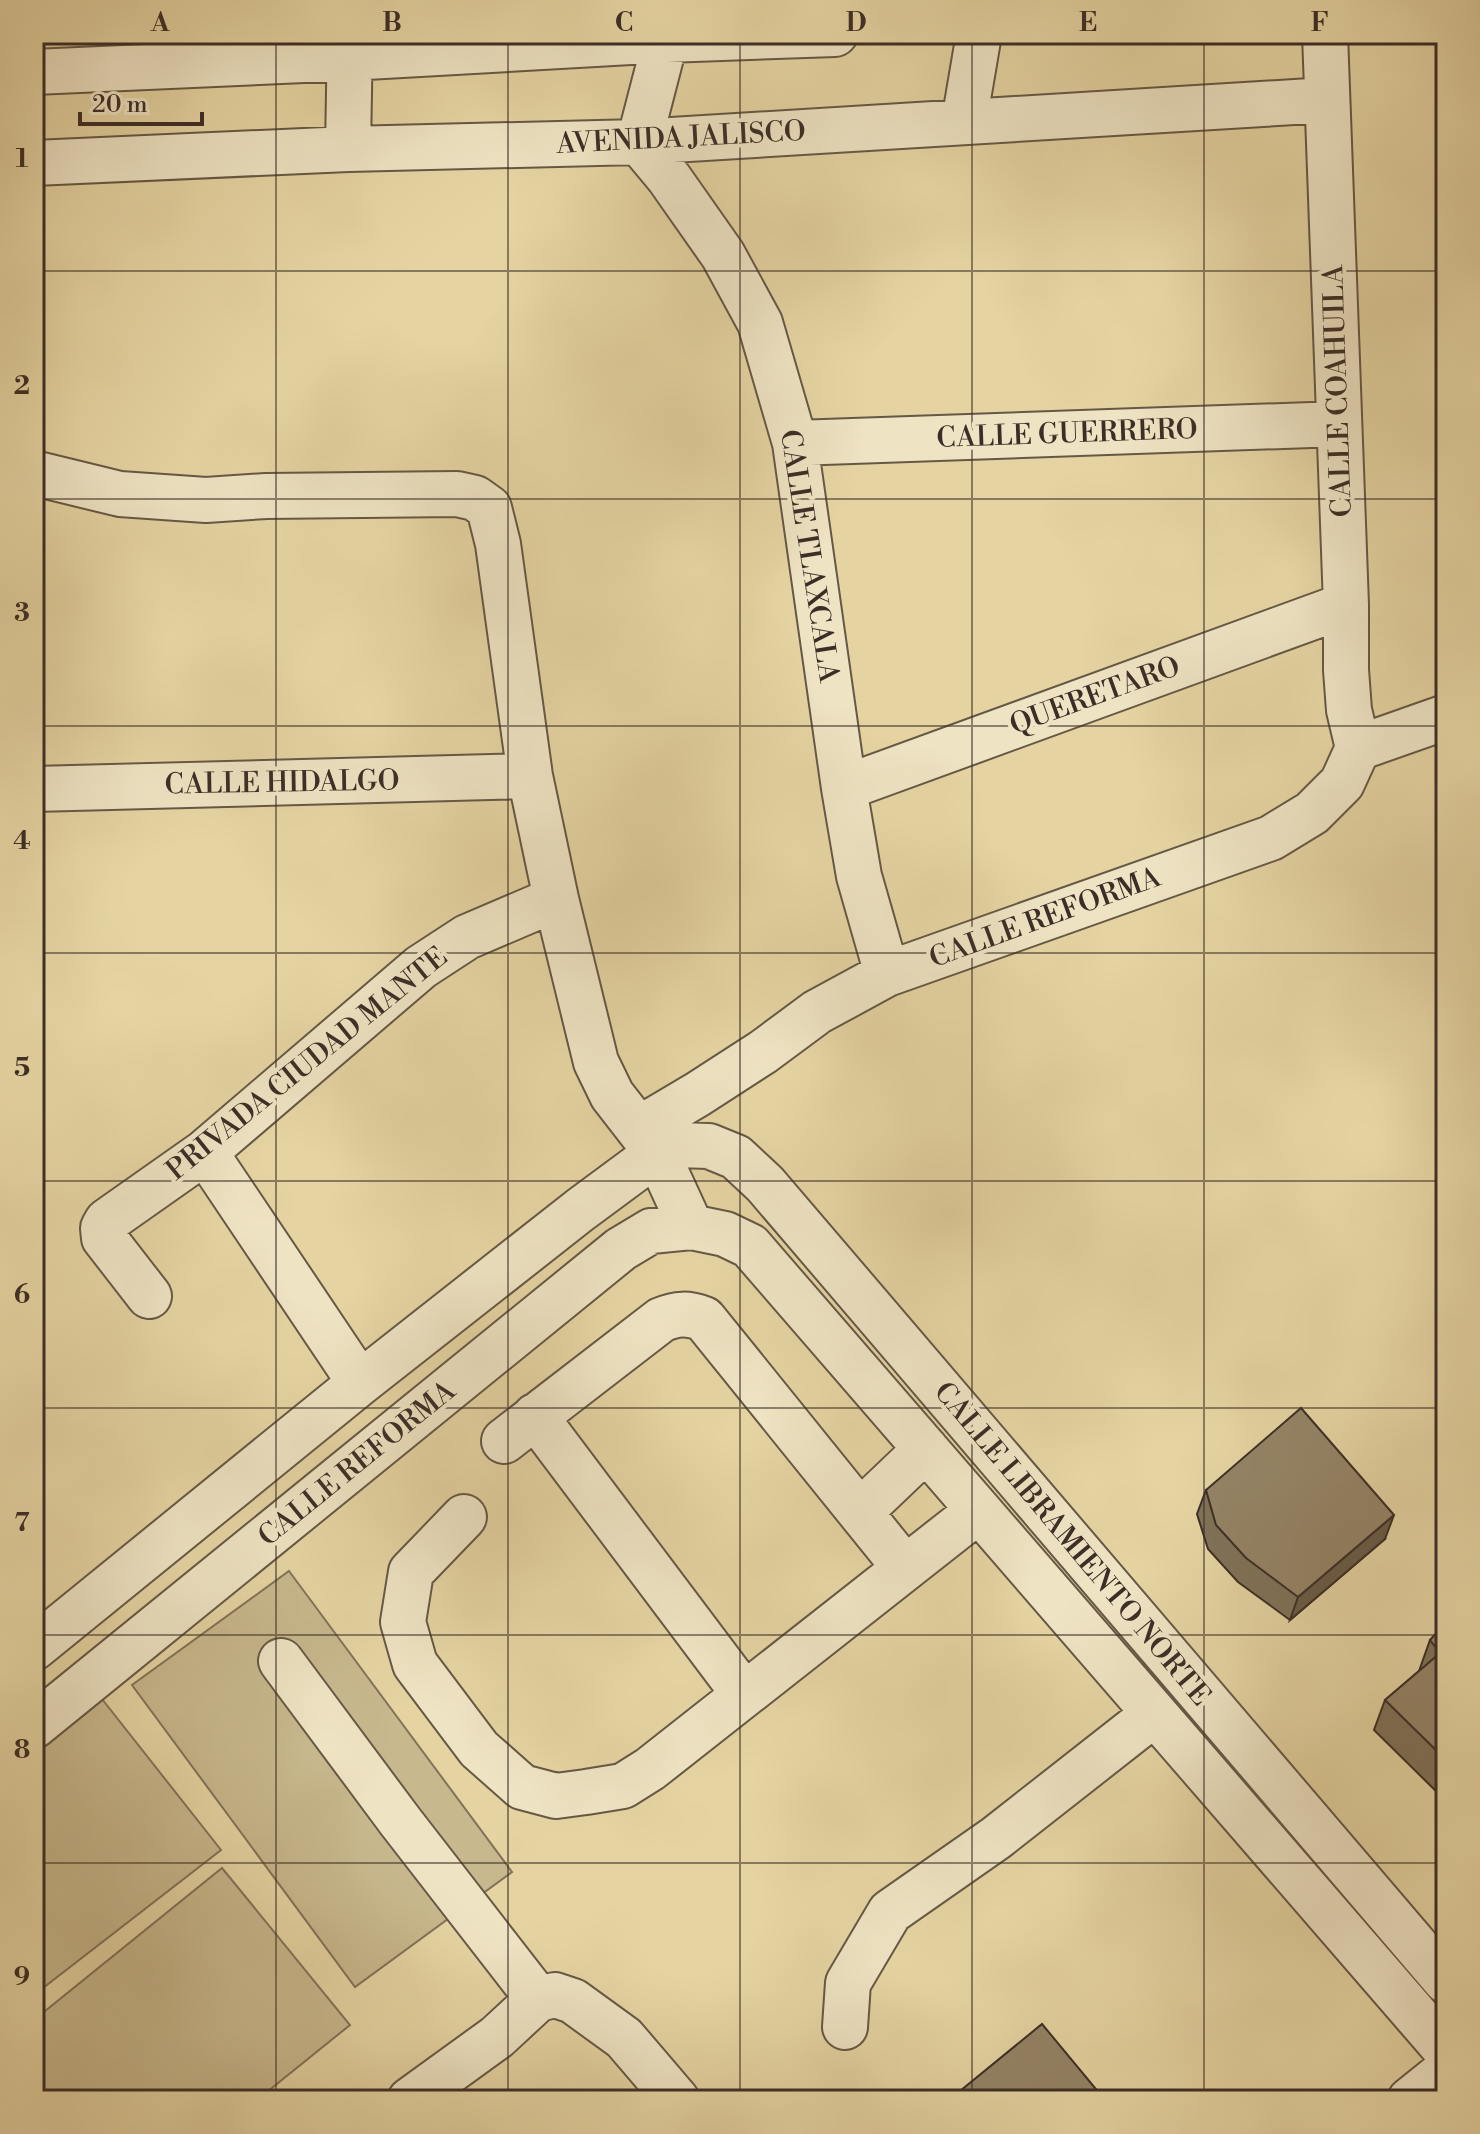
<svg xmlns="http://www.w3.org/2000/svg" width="1480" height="2134" font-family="'Libre Bodoni',serif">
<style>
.green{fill:#c8b88d;stroke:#82735a;stroke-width:2}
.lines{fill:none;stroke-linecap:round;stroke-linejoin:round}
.minor-casing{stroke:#665846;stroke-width:48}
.minor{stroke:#eee3c3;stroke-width:44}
.wall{fill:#7f7259;stroke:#3c2e27;stroke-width:2}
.shaded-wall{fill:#685c48;stroke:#3c2e27;stroke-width:2}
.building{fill:#948467;stroke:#3c2e27;stroke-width:2}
.grid{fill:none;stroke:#3c2e27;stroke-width:2;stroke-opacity:0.55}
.labels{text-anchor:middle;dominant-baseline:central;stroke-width:8;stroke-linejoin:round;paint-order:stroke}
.street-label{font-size:28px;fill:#3c2e27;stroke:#eee3c3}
.neatline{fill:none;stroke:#3c2e27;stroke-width:3}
.grid-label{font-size:26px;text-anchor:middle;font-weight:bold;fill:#3c2e27}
</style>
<rect width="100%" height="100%" fill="#e5d4a2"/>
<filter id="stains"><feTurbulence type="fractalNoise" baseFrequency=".0025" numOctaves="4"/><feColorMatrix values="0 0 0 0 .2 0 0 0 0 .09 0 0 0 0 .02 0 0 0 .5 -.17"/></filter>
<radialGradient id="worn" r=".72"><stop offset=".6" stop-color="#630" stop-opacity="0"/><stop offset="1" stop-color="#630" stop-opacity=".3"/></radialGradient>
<!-- green -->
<path class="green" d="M289 1571 512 1872 355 1987 132 1685Z
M102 1699 221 1850 34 1995V1751Z
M222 1868 350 2025 257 2100H34V2020Z"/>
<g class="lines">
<defs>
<path id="minor" d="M667 34 639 142 669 178 723 255 760 323 795 443 844 788 859 876 887 974
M1325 34 1346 605V670L1349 710 1358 748
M34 72 349 58 666 40 835 34
M964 122 979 34
M348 149 350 34
M34 163 348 149 639 142 1327 100
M795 443 1339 424
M34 473 120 494 206 500 266 496 457 494 475 498 489 508 498 544 530 776 556 899 596 1062 612 1095 657 1153 691 1227
M844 788 1346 605
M34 789 530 776
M639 1129 698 1094 763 1052 817 1012 887 974 1271 838 1312 813 1342 783 1358 748 1446 717
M205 1152 360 1383
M149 1296 104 1238 103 1228 107 1221 205 1152 421 967 467 937 556 899
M535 1416 744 1694
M504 1441 661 1320C677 1313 688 1313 704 1319L905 1568
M860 1512 926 1449
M464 1517 411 1572 403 1622 415 1664 479 1749 522 1787 556 1796 586 1792 623 1786 650 1769 978 1511
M34 1648 360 1383 580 1210 657 1153 676 1145 709 1146 736 1157 765 1184 1446 1981
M281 1661 400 1821 538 1999
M34 1726 621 1249 651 1231 691 1227 725 1234 750 1246 1446 2050
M845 2027 848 1983 890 1912 996 1838 1154 1714
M410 2100 497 2037 538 1999 555 1995 573 2001 624 2038 677 2100
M1410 2100 1446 2071"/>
</defs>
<!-- minor casing -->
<use href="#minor" class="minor-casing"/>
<!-- minor -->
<use href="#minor" class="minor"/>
</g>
<!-- wall -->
<path class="wall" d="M1206 1490 1385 1539 1290 1620 1238 1582 1208 1549 1197 1514Z
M1446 1623V1801L1374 1730 1385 1700 1419 1671 1430 1640Z"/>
<!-- shaded-wall -->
<path class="shaded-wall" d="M1394 1515 1385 1539 1290 1620 1298 1597Z"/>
<!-- building -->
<path class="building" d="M1301 1408 1394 1515 1298 1597 1246 1558 1216 1525 1206 1490Z
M1446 1623V1760L1385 1700 1440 1653 1430 1640Z
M1042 2024 1105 2100H949Z"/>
<!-- grid -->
<path class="grid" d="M276 34V2100M508 34V2100M740 34V2100M972 34V2100M1204 34V2100M34 271H1446M34 499H1446M34 726H1446M34 953H1446M34 1181H1446M34 1408H1446M34 1635H1446M34 1863H1446"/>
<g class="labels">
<!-- street labels -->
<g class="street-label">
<text transform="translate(681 138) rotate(-3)">AVENIDA JALISCO</text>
<text transform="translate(1338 391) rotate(-92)">CALLE COAHUILA</text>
<text transform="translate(1067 434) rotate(-2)">CALLE GUERRERO</text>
<text transform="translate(809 556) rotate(81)">CALLE TLAXCALA</text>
<text transform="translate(1095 696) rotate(-20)">QUERETARO</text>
<text transform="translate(282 783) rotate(-1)">CALLE HIDALGO</text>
<text transform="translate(1045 918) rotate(-20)">CALLE REFORMA</text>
<text transform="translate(307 1064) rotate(-39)">PRIVADA CIUDAD MANTE</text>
<text transform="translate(357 1464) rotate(-39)">CALLE REFORMA</text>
<text transform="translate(1072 1544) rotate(50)">CALLE LIBRAMIENTO NORTE</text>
</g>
</g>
<!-- margin -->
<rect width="1480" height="2134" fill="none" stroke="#e5d4a2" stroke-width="88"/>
<!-- scale -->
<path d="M80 112v12h122v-12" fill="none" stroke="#3c2e27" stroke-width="4"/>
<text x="92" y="112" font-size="24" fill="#3c2e27" stroke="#eee3c3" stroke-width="6" paint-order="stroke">20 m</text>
<rect x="44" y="44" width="1392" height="2046" class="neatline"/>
<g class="grid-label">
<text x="160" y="31">A</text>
<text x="392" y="31">B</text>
<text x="624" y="31">C</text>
<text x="856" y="31">D</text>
<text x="1088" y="31">E</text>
<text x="1320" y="31">F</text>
<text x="22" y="167">1</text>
<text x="22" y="394">2</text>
<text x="22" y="621">3</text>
<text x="22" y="849">4</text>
<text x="22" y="1076">5</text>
<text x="22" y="1303">6</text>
<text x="22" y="1531">7</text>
<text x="22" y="1758">8</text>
<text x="22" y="1985">9</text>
</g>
<rect width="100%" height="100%" filter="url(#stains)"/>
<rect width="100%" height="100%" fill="url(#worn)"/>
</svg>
